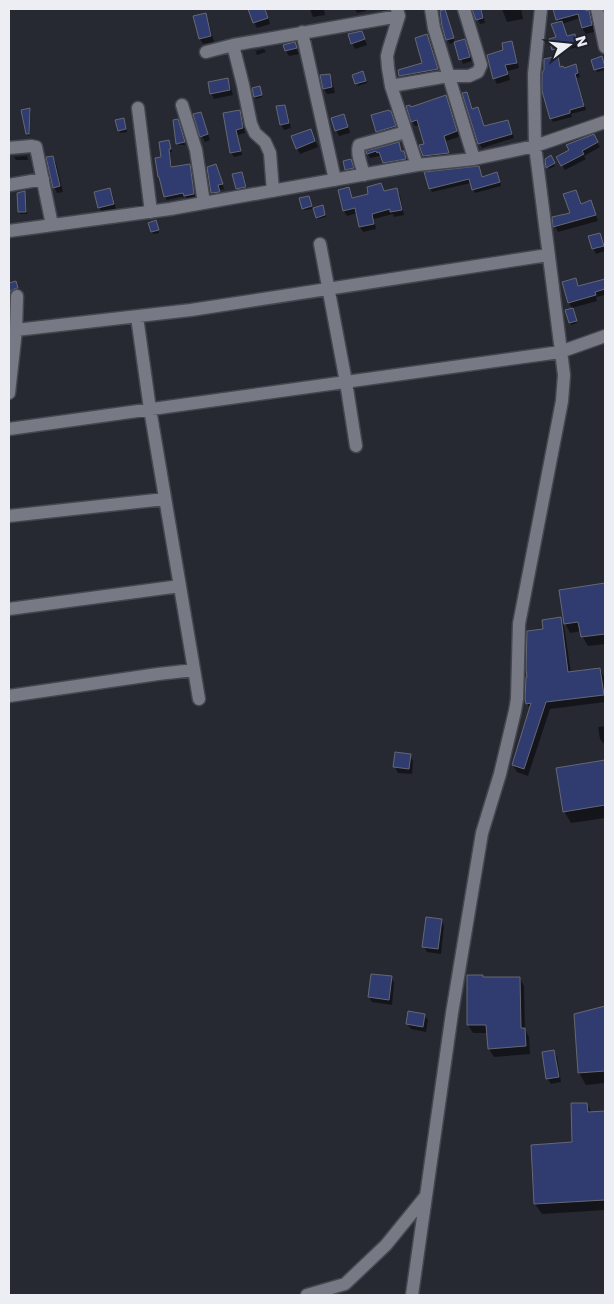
<svg xmlns="http://www.w3.org/2000/svg" width="614" height="1304" font-family="Poppins,sans-serif">
<style>
.shadow{fill:#0007}
.building{fill:#303c6f;stroke:#656873}
.lines{fill:none;stroke-linecap:round;stroke-linejoin:round}
.minor-casing{stroke:#44474e;stroke-width:15}
.minor{stroke:#777a85;stroke-width:12}
</style>
<rect width="100%" height="100%" fill="#262932"/>
<!-- shadow -->
<path class="shadow" d="M250 9H266L270 24 257 28 254 22Z
M310 9H324L325 15 313 17Z
M355 9H365L366 11 357 13Z
M473 9H482L485 23 480 24Z
M502 9H521L523 19 507 22Z
M554 9H593L591 12 594 32 586 34 583 30 580 18 562 24 567 38 574 36 578 47 555 53 553 50 557 38 559 23Z
M444 11 447 15 455 43 467 45 472 61 463 64 455 42 450 44 447 39Z
M205 15 208 20 214 42 203 44 200 39Z
M362 32 367 45 355 49 352 43Z
M427 36 430 41 440 75 404 81 399 71 424 64Z
M511 42 514 48 519 68 508 71 510 80 497 84 494 78 505 51Z
M294 44 299 54 289 56 286 51Z
M264 49 266 52 257 55 256 52 255 51Z
M557 58 561 68 564 69 576 66 578 70 580 77 577 78 586 110 571 114 572 117 553 122 551 118Z
M603 60 605 70 597 72 593 61Z
M329 75 332 80 335 93 327 94 324 89Z
M364 75 367 83 358 86 354 76Z
M227 79 230 85 233 95 214 99 211 93Z
M260 90 262 97 256 99 255 97Z
M467 93 469 98 473 110 477 108 480 113 485 127 507 121 510 126 514 138 482 148 479 143Z
M445 97 448 102 459 137 446 141 451 158 427 161 424 156 426 144 420 125 415 126 412 121 411 108Z
M284 106 287 111 291 128 284 130 281 124Z
M30 110 31 112 29 136H28L27 134Z
M239 112 242 116 245 133 238 135 242 155 234 157 231 152Z
M200 113 203 119 210 140 205 142 202 136Z
M343 116 347 121 350 133 339 136 336 130Z
M392 116 397 130 379 135 377 131Z
M117 121 125 122 127 132 120 133Z
M179 123 185 145H179L177 143Z
M310 130 318 147 300 154 297 148Z
M594 136 600 147 584 156 586 159 565 170 558 158Z
M169 142 172 152H170L172 168 189 166 191 169 195 197 187 199 185 196 167 200 165 197 161 180 159 177 163 158Z
M398 144 402 153 403 152 406 157 408 163 386 167 382 157 380 156 370 158 368 154Z
M27 156 28 160H16L14 157Z
M53 157 56 163 63 192 57 193 54 187Z
M551 157 555 166 549 169 548 167Z
M350 160 354 166 356 174 349 175 346 169Z
M208 168 218 170 224 189 220 190 222 196 215 198 212 193Z
M478 168 482 178 499 177 501 186 475 193 471 183 432 192 430 188Z
M241 173 245 179 248 193 241 194 237 188Z
M380 184 384 193 397 190 400 195 404 215 394 217 393 214 374 219 376 229 363 232 360 227 357 213 347 216 344 211 339 191 348 189 353 199 370 195Z
M110 190 113 195 116 210 102 213 99 207Z
M25 193 26 195 27 214H20L19 212Z
M310 200 312 209 304 210 303 208Z
M581 205 593 207 598 221 558 232 555 227 554 218 572 214Z
M323 209 326 217 318 219 317 217Z
M150 223 157 224 159 233 153 234Z
M600 234 603 240 605 251 596 254 593 248Z
M575 279 579 287 605 280V295L596 297 597 301 572 308 569 303 563 283Z
M574 312 577 323 571 325 570 323Z
M605 585V647V644L588 646 582 636 581 631 570 633 565 623 560 591Z
M560 619 564 626 571 673 600 669 604 677 605 702 550 709 528 776 517 772 513 765 530 709 527 703 545 630Z
M605 726V744H604L600 739 598 727Z
M410 756 413 761 412 774 398 773 395 767Z
M604 761 605 818 571 823 564 811Z
M441 920 444 926 441 954 427 952 424 947Z
M468 976 484 978H520L524 986 525 1030 529 1037 530 1054 494 1057 489 1049 488 1033H473L468 1025Z
M391 977 394 983 392 1005 372 1002 369 997Z
M605 1007V1083L586 1085 579 1073 575 1015Z
M424 1015 428 1020 426 1032 411 1029 407 1024Z
M554 1051 557 1057 561 1082 551 1084 547 1078Z
M587 1104 592 1113 605 1112V1210L542 1214 535 1204 574 1143Z"/>
<!-- building -->
<path class="building" d="M248 9H265L268 18 253 23Z
M445 9 454 38 446 40 442 26 440 11Z
M472 9H481L483 18 476 20Z
M553 9H586V11L589 10 592 25 582 28 578 14 556 20Z
M206 13 211 36 199 39 193 16Z
M562 21 567 36 575 34 577 43 552 50 549 39 556 37 551 24Z
M362 31 365 39 351 44 348 34Z
M427 34 438 69 399 76 398 70 422 63 415 38Z
M465 39 470 57 459 60 454 42Z
M512 41 517 63 505 65 508 74 493 79 487 55 503 50 502 43Z
M295 42 297 48 285 51 283 45Z
M558 56 560 67 563 66 564 68 576 64 578 73 575 74 584 106 570 110V113L550 119 542 91V74L543 71 544 70V59Z
M602 56 605 67 594 70 591 60Z
M363 71 366 81 355 84 352 75Z
M330 74 332 87 323 89 320 75Z
M228 78 230 90 210 94 208 82Z
M260 86 262 95 254 97 252 88Z
M467 92 472 109 478 107 484 126 508 120 512 134 478 144 462 93Z
M446 95 457 131 444 136 449 153 423 156 419 145 424 144 417 120 411 122 406 106 410 105 411 107Z
M285 105 289 123 280 125 276 106Z
M30 108 29 134H26L21 110Z
M240 110 243 128 236 130 241 151 230 153 223 113Z
M389 110V111H391L396 126 376 132 371 115Z
M201 112 208 134 200 137 193 114Z
M344 114 348 127 335 131 331 118Z
M124 118 126 129 118 131 115 120Z
M178 119 185 142 176 144 173 120Z
M311 129 315 141 296 149 291 136Z
M594 134 598 142 582 151 584 154 561 166 556 157 569 150 566 145Z
M169 140 171 149H169L171 167 190 164 194 194 184 196 183 193 164 197 159 177H158L155 158 161 157 159 142Z
M399 142 401 151H404L406 159 383 163 379 152 377 153 376 151 367 154 366 151Z
M551 155 555 163 546 168 545 159Z
M53 156 60 186 53 188 46 157Z
M351 159 354 168 345 170 343 161Z
M216 164 223 184 218 185 220 192 211 193 207 167Z
M479 166 482 177 497 172 500 182 472 190 469 179 429 189 424 172Z
M242 172 246 187 236 189 232 174Z
M381 183 384 191 397 188 402 210 390 212V209L372 214 374 224 359 227 355 208 343 211 338 190 349 187 352 198 368 194 367 187Z
M110 188 114 204 98 208 94 192Z
M576 190 581 204 591 200 596 215 553 227 552 217 570 213 563 194Z
M25 191 26 212H18L17 193Z
M309 196 312 206 302 209 299 198Z
M323 205 325 215 316 218 313 208Z
M156 220 159 230 151 232 148 223Z
M600 233 604 246 592 249 588 236Z
M576 278 578 286 605 279V289L595 292 596 295 568 303 562 282Z
M16 281 18 288 14 289 10 292 9 283Z
M573 308 577 321 569 323 565 310Z
M605 583V634L581 637 578 622 564 624 559 590Z
M561 617 568 672 600 668 604 695 546 702 524 769 512 765 531 703 526 704 525 699 526 677H527L526 669 527 631 543 629 542 620Z
M395 752 411 754 409 769 393 767Z
M605 760V805L563 812 556 768Z
M426 917 442 919 438 949 422 947Z
M371 974 392 976 389 1000 368 997Z
M467 975H483V977H520L521 1028H525L526 1046 488 1049 486 1025H467Z
M605 1006V1071L578 1073 574 1014Z
M408 1011 425 1014 423 1027 406 1024Z
M554 1050 559 1077 546 1079 542 1052Z
M571 1103H587L588 1112 605 1111V1200L534 1204 531 1145 572 1142Z"/>
<g class="lines">
<defs>
<path id="minor" d="M397 9 399 16 389 48 387 56 388 68 391 86 417 165
M431 9 434 28 474 159
M597 9 605 47
M302 32 335 180
M233 45 243 85 251 124 255 133 265 142 270 153 273 191
M206 52 233 45 399 16
M391 86 448 76H469L478 72 481 65 464 9
M182 105 196 150 204 203
M138 108 151 212
M9 148 31 146 36 147 52 225
M364 175C362 166 356 154 359 145L406 132
M9 185 43 179
M9 231 170 209 417 165 474 159 535 146 605 122
M320 244 346 382 356 446
M137 317 150 409 199 699
M16 330 191 310 548 255
M9 393 16 330 17 296
M9 429 560 352 605 336
M9 516 165 499
M9 609 180 586
M9 696 158 674 194 670
M307 1295 345 1284 386 1245 425 1197
M412 1295 452 1013 482 833 500 774 515 711 517 699 519 624 562 401 564 375 535 146 534 74 541 9"/>
</defs>
<!-- minor casing -->
<use href="#minor" class="minor-casing"/>
<!-- minor -->
<use href="#minor" class="minor"/>
</g>
<!-- border -->
<rect width="614" height="1304" fill="none" stroke="#eceef4" stroke-width="20"/>
<!-- north arrow -->
<g transform="translate(569 45) rotate(74)" stroke="#1d2028" stroke-width="4" paint-order="stroke">
<path d="M0-4L9 19L0 12L-9 19Z" fill="#eceef4"/>
<text y="-8" font-size="14" font-weight="bold" text-anchor="middle" fill="#eceef4">N</text>
</g>
</svg>
